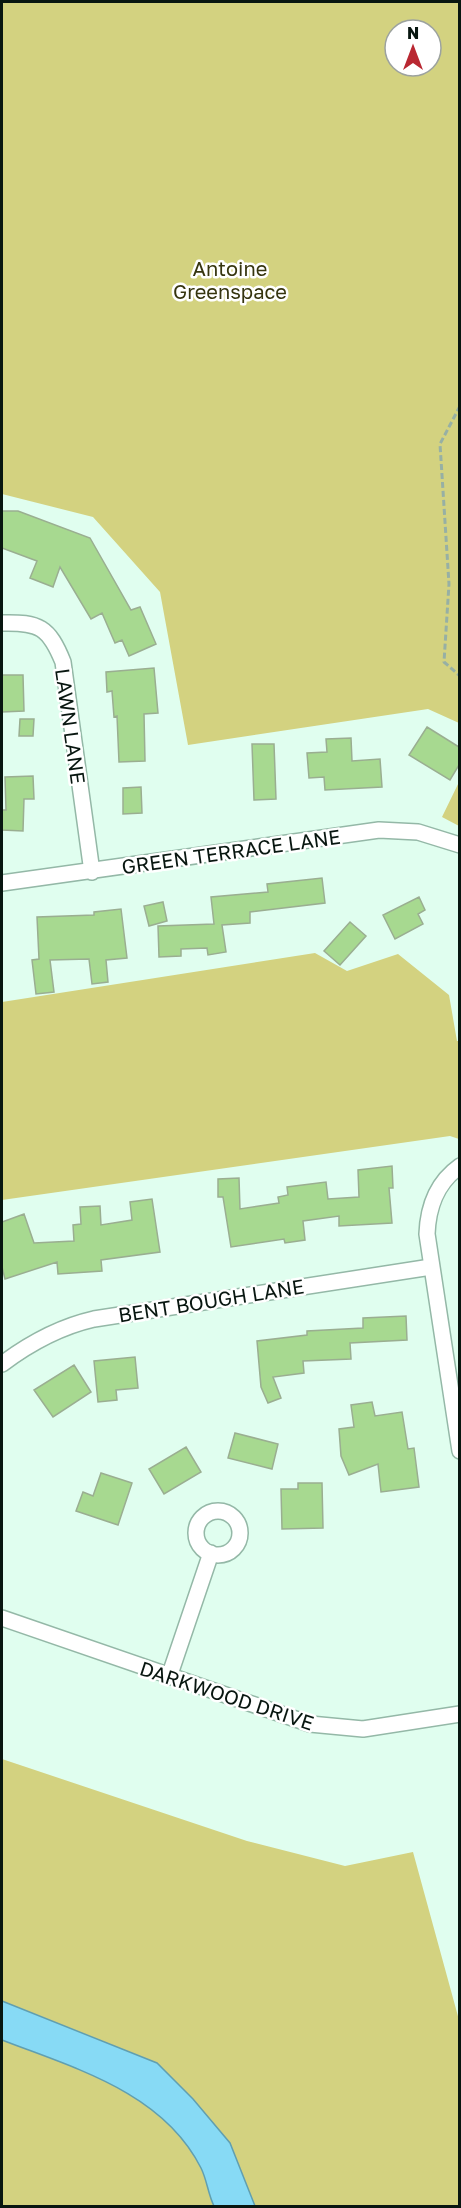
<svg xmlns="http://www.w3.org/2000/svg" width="461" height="2208" font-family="'Golos Text',sans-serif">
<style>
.green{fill:#d3d280;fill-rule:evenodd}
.water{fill:#87daf5;stroke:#619fb0;stroke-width:1.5}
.building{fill:#a7d990;stroke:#9aae91;stroke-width:1.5}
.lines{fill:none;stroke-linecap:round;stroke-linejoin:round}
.street-casing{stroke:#94b8a7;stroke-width:18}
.path{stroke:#97b0a4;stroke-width:3;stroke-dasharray:6 3;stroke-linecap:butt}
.street{stroke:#fff;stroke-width:15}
.labels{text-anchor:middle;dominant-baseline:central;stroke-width:5;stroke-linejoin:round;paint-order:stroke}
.park-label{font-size:20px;fill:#36350f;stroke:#fff}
.street-label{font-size:20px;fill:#081610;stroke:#fff}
</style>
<rect width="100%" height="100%" fill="#e0feef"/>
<!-- green -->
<path class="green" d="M2 2H459V723L428 709 188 745 160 592 93 517 2 494ZM395 30H431V66H395Z
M459 782V826L442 817Z
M315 953 347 971 398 954 449 995 457 1041H459V1139L450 1136 2 1200V1002Z
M2 1759 247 1841 345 1866 413 1852 459 2020V2206H2Z"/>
<!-- water -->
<path class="water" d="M2 2001 157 2063 193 2099 230 2143 255 2206H214C208 2194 207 2180 201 2168 163 2092 74 2068 2 2040Z"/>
<!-- building -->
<path class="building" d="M2 511H18L90 538 131 610 140 607 156 644 129 656 122 640 115 643 102 613 91 619 60 567 53 587 30 578 37 561 2 548Z
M154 668 158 713 144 714 145 761 119 762 117 716 114 717 112 691 107 692 106 672Z
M2 675H23L24 711 2 712Z
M20 719H34L33 736H19Z
M427 727 459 747V765L450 780 409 755Z
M351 738 352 761 380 759 382 787 325 790 324 777 309 778 307 753 327 752 326 739Z
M252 744H274L276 799 254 800Z
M33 776 34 799H24L23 831 2 830V810H6L5 777Z
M141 787 142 813 123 814V788Z
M322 878 325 903 250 912V923L222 925 226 952 208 955 207 948 181 949V956L159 957 158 926 214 924 211 897 268 892 267 884Z
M419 897 425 910 418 914 423 924 395 939 383 915Z
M163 902 167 921 149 926 144 906Z
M121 909 127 958 106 960 108 982 92 984 89 959 50 960 54 992 36 994 32 960 39 959 37 917 94 915V912Z
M350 922 366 936 340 965 324 951Z
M392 1166 393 1188H389L392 1223 339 1226V1216L303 1221 305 1240 285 1243 284 1239 231 1247 223 1197H218V1179L239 1178 240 1209 279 1203 278 1197 288 1195 287 1187 326 1182 328 1199 359 1197 358 1170Z
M152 1199 160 1252 101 1260 102 1271 58 1274 57 1262 5 1279 2 1267V1222L24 1214 34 1243 74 1241 73 1225 81 1224 80 1207 100 1206 101 1225 132 1220 130 1202Z
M406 1316 407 1340 350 1343 351 1359 303 1361 304 1373 273 1377 281 1398 268 1403 261 1387 257 1341 307 1335V1331L363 1328V1318Z
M135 1357 138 1388 116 1390 117 1400 98 1402 94 1361Z
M74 1365 91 1392 53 1417 34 1390Z
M372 1402 375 1416 402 1412 408 1449 414 1448 419 1487 381 1492 378 1464 349 1475 341 1456 339 1429 354 1427 351 1405Z
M235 1433 278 1444 272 1469 228 1458Z
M186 1447 201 1472 164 1494 149 1469Z
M101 1473 132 1483 118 1525 76 1511 83 1492 93 1496Z
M298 1483H322L323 1528 282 1529 281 1489H298Z"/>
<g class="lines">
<defs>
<path id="street" d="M2 623C39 622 49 627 63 662L92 872
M2 883 379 830 418 832 460 845
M460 1166C436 1183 428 1207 427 1234L460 1451
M2 1364C30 1343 59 1327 94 1319L431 1267
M196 1533a22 22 0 1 1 44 0a22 22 0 1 1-44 0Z
M2 1618 310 1724 363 1729 460 1714
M169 1677 211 1553"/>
</defs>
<!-- street casing -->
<use href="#street" class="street-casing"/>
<!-- path -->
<path class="path" d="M460 406 440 444 449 584 444 662 460 676"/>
<!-- street -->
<use href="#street" class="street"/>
</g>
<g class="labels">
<!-- park labels -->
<g class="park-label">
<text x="230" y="268">Antoine<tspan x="230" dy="23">Greenspace</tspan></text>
</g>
<!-- street labels -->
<g class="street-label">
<text transform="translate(71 726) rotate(82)">LAWN LANE</text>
<text transform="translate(231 851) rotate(-8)">GREEN TERRACE LANE</text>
<text transform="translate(211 1300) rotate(-9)">BENT BOUGH LANE</text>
<text transform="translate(227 1695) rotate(18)">DARKWOOD DRIVE</text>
</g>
</g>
<!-- border -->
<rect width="461" height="2208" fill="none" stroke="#081610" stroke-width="6"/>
<!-- north arrow -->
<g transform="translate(413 48)"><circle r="28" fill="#ffffff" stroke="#9ca29f" stroke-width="1.5"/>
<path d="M0-4.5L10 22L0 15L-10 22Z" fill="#b92832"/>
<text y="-9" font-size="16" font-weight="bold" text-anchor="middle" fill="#081610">N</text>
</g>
</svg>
